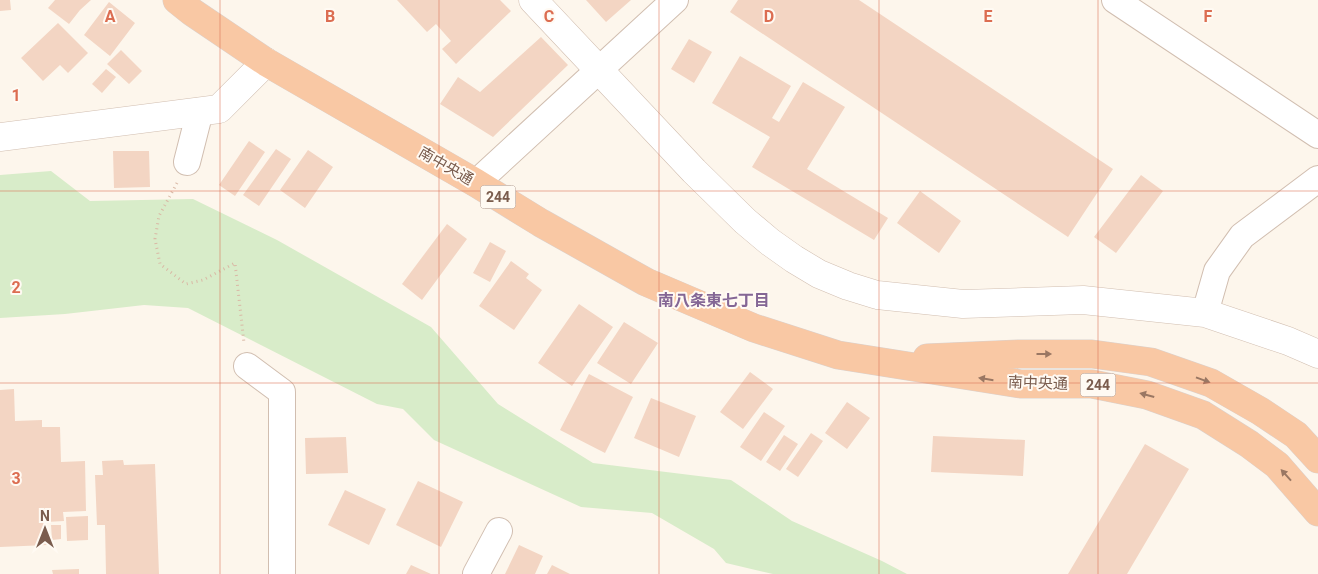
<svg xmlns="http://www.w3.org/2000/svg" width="1318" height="574" font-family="Roboto,'Noto Sans JP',sans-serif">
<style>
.green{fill:#d8ecc9}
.building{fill:#f3d5c3}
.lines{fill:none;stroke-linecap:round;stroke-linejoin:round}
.minor-casing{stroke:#d1beb0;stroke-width:28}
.tertiary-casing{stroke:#d1beb0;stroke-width:29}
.trunk-casing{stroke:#dad1cd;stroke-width:29}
.path{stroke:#d9b8a5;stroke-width:3;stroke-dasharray:1 4;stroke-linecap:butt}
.minor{stroke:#fff;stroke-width:26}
.tertiary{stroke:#fff;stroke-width:28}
.trunk{stroke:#f9c8a4;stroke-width:28}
.oneway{fill:#9a7763}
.grid{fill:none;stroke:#dc6d51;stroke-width:1;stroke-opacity:0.55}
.labels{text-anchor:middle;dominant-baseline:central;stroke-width:4;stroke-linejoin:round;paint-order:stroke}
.shield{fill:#fffaf3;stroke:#a28b7f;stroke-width:1}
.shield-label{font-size:14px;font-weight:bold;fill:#7a5c4d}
.street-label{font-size:15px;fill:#7a5c4d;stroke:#fffaf3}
.neighbourhood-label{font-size:16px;font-weight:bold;fill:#846695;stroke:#fffaf3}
.grid-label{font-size:16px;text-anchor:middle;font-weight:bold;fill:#dc6d51;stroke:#fffaf3;stroke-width:4;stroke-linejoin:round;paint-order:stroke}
</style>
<rect width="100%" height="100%" fill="#fdf6ec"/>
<!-- green -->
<path class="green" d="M51 171 90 201 193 199 277 240 431 327 498 404 593 463 731 480 792 521 882 561 907 574H773L726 563 714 549 652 513 581 507 434 440 403 409 377 404 188 308 144 305 65 314 0 318V175Z"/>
<!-- building -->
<path class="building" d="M0 0H10L11 10 0 11Z
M55 0H91L80 10 69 24 48 8Z
M397 0H500L511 11 456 64 442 49 451 41 436 24 427 32Z
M586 0H631L606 22Z
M738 0H859L1113 169 1068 237 730 12Z
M109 2 135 23 110 56 84 35Z
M58 23 88 53 68 73 60 65 43 81 21 58Z
M541 37 568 65 493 137 440 104 458 77 480 92Z
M689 39 712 52 694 83 671 69Z
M121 50 142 71 129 84 107 64Z
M740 56 791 86 772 118 779 122 803 82 845 107 807 169 888 218 874 240 752 167 770 137 712 103Z
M106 69 116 77 102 93 92 84Z
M249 141 265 152 235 196 219 185Z
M276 149 291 159 259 206 243 195Z
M308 150 333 167 305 208 280 190Z
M113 151H149L150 187 114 188Z
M1141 175 1163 191 1116 253 1094 237Z
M920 191 961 221 939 253 897 223Z
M447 224 467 239 422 300 402 284Z
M490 242 506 251 490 282 473 273Z
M511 261 529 274 526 278 542 290 514 330 479 306Z
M579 304 613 327 572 386 538 363Z
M624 322 658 343 631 384 597 363Z
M750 372 773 389 743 429 720 412Z
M589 374 633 397 605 453 560 430Z
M14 389 15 421 42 420V427H60L61 462 85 461 86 511 63 512 64 521 46 522 47 545 0 547V390Z
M651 398 696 416 679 457 634 438Z
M847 402 870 418 847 449 825 433Z
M764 412 785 426 761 461 740 447Z
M811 433 823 441 798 477 786 469Z
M784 435 798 444 780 471 766 462Z
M933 436 1025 440 1023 476 931 472Z
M346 437 348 473 306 474 305 438Z
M1145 444 1189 469 1127 574H1068Z
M123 460 124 465 155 464 159 574H106L105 525H97L95 475H103L102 461Z
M418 481 463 502 441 547 396 525Z
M345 490 386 509 369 545 328 525Z
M88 516V540L67 541 66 517Z
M51 525H61V539L52 540Z
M519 545 543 556 535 574H505Z
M411 565 431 574H406Z
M552 565 570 574H547Z
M79 569V574H53L52 570Z"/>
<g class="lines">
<defs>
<path id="minor" d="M1115 0 1318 135
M187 162 200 111
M476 183 675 0
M1205 313 1217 271 1242 236 1318 179
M247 366 282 392V574
M476 574 499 531"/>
<path id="tertiary" d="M533 0 694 171 745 221 770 242 794 259 819 274 848 286 877 295 963 304 1083 300 1205 313 1288 341 1318 354
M0 137 219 109 266 62"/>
<path id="trunk" d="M177 0 192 12 266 62 476 183 541 223 646 282 754 328 838 355 1021 384H1092L1147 395 1203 415 1249 444 1277 465 1318 512
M927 358 1019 354H1092L1151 362 1211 383 1260 411 1296 435 1318 459"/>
</defs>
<!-- minor casing -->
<use href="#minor" class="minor-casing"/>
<!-- tertiary casing -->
<use href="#tertiary" class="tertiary-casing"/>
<!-- trunk casing -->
<use href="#trunk" class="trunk-casing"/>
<!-- path -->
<path class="path" d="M177 183 159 216 155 239 160 264 186 284 203 280 235 263 244 343"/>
<!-- minor -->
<use href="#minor" class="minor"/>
<!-- tertiary -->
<use href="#tertiary" class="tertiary"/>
<!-- trunk -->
<use href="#trunk" class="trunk"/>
</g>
<!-- one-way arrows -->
<defs><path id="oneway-solid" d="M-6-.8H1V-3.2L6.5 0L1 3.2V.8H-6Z" transform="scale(1.25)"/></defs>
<g class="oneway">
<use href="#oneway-solid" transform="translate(1044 354)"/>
<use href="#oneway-solid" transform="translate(986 379) rotate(-171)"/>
<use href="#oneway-solid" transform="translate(1203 380) rotate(20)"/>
<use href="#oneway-solid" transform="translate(1147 395) rotate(-165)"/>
<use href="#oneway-solid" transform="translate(1286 475) rotate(-132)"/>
</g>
<!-- grid -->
<path class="grid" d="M220 0V574M439 0V574M659 0V574M879 0V574M1098 0V574M0 191H1318M0 383H1318"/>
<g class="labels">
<!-- shield labels -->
<g class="shield">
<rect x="480.5" y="185.5" width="35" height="23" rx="4"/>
<rect x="1080.5" y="373.5" width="35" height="23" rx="4"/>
</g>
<g class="shield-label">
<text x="498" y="197">244</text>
<text x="1098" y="385">244</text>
</g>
<!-- street labels -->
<g class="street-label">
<text transform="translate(446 166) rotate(30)">南中央通</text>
<text transform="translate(1038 383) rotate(2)">南中央通</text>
</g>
<!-- neighbourhood labels -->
<g class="neighbourhood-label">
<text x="714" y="300">南八条東七丁目</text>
</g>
</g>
<g class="grid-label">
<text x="110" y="22">A</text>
<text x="330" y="22">B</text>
<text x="549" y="22">C</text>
<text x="769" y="22">D</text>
<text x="988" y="22">E</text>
<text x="1208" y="22">F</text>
<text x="16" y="101">1</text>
<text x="16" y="293">2</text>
<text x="16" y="484">3</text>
</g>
<!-- north arrow -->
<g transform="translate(45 529)" stroke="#fffaf3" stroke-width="4" paint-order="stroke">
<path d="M0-4L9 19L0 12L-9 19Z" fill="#7a5c4d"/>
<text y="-8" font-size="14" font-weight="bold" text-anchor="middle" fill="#7a5c4d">N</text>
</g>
</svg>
